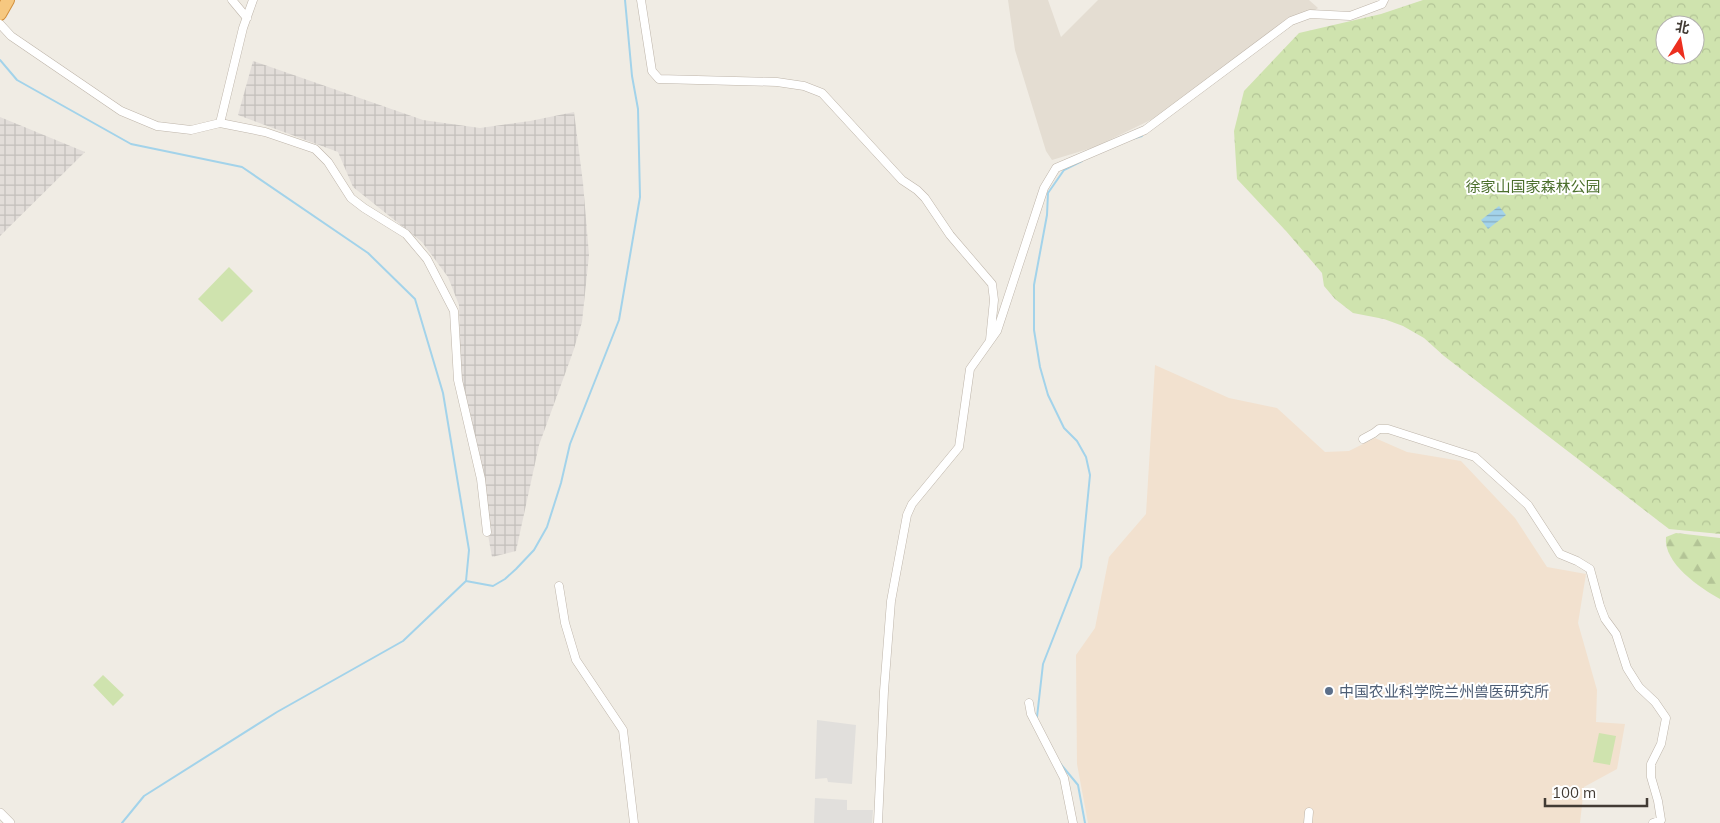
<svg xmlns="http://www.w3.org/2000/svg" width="1720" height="823" font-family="Mulish,'Noto Sans SC',sans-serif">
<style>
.residential{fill:#e4ddd2}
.commercial{fill:#f2e1cf}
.industrial{fill:url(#industrial-grid)}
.green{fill:#cfe3ae}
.forest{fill:url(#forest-firs)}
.park{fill:url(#park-crowns);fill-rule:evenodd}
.parking{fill:#e1dfdc}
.water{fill:url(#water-rules)}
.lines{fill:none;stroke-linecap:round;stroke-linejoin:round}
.stream{stroke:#a3d3ea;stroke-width:2}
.minor-casing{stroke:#beb5aa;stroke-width:9}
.tertiary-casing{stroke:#beb5aa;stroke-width:10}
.trunk-casing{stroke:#d28f3c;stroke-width:14}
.minor{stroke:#fff;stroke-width:8}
.tertiary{stroke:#fff;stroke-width:9}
.trunk{stroke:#f6c880;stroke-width:12}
.service-dot{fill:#5c6f8a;stroke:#fff;stroke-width:2}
.labels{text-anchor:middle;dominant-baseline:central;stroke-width:4;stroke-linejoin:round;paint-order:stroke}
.park-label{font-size:15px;fill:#4b6f2c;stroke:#fff}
.service-label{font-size:15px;fill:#4e5e75;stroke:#fff;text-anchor:start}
</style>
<defs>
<pattern id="industrial-grid" width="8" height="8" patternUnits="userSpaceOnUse" patternTransform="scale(1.25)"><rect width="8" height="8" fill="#e2ddd9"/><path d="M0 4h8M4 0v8" fill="none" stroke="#c3bfbb"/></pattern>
<pattern id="forest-firs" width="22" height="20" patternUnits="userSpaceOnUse" patternTransform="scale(1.25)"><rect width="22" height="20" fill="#cfe3ae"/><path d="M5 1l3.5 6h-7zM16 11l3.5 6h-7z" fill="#b3c496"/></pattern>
<pattern id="park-crowns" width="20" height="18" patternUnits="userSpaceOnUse" patternTransform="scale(1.25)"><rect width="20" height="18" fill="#cfe3ae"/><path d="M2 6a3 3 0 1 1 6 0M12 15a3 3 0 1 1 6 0" fill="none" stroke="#b3c496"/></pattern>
<pattern id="water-rules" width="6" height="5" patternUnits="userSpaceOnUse" patternTransform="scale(1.25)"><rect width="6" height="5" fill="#a3d3ea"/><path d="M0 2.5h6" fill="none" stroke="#86acbe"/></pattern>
</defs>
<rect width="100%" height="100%" fill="#f0ece4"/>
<!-- residential -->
<path class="residential" d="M1008 0H1048L1061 37 1098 0H1309L1318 8 1167 112 1095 147 1052 160 1046 151 1015 50Z"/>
<!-- commercial -->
<path class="commercial" d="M1155 365 1229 398 1277 408 1325 452 1349 451 1375 438 1407 452 1461 461 1515 518 1547 567 1586 574 1578 623 1597 690 1596 722 1625 724 1617 769 1584 787 1580 823H1088L1077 764 1076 655 1095 628 1109 557 1146 514Z"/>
<!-- industrial -->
<path class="industrial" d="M253 61 423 120 480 128 530 121 574 112 583 183 589 255 582 322 573 352 539 445 516 551 492 557 461 385 459 305 448 277 422 242 353 187 338 152 238 115Z
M0 117 85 152 0 236Z"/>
<!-- green -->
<path class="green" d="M229 267 253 291 222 322 198 299Z
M103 675 124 695 113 706 93 685Z
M1599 733 1616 736 1610 765 1593 762Z"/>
<!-- forest -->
<path class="forest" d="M1676 533 1720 538V599C1700 588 1663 563 1666 537Z"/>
<!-- park -->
<path class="park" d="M1423 0H1720V534L1669 529 1444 356 1424 338 1403 326 1384 319 1353 313 1335 299 1324 286 1322 273 1286 231 1237 179 1234 131 1244 91 1299 33 1381 14ZM1665 25H1695V55H1665Z"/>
<!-- parking -->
<path class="parking" d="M817 720 856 725 852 784 828 782 827 778 815 779Z
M815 798 847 800V810H873L872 823H814Z"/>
<!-- water -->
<path class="water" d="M1499 206 1506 215 1488 229 1481 220Z"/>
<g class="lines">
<!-- stream -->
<path class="stream" d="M0 60 17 80 131 144 242 167 368 253 415 299 443 393 469 550 466 581 403 641 277 712 144 796 122 823
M1132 139 1142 136
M466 581 493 586 505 579 516 569 534 550 547 527 561 483 570 444 619 320 640 197 638 109 632 76 625 0
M1037 717 1043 664 1081 567 1090 475 1086 457 1077 441 1064 428 1048 395 1040 367 1034 330V285L1047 215 1048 193 1064 170 1082 161
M1059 762 1078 785 1085 823"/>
<defs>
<path id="minor" d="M232 0 247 18
M641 0 652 71 659 79 777 82 804 86 822 93 902 180 917 190 925 198 950 235 992 284 994 300 990 340
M0 24 11 36 121 111 157 126 191 130 220 123 265 132 315 149 328 162 351 198 364 208 406 234 427 259 454 311 458 380 481 479 487 532
M220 123 243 28 253 0
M1363 439 1374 433 1379 429H1388L1475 457 1528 505 1560 554 1577 561 1590 569 1600 606 1605 619 1616 634 1627 668 1639 687 1655 702 1666 718 1661 744 1651 764V777L1658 801 1661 820 1653 823
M559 586 565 623 576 660 623 730 634 823
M1029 703 1031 714 1064 778 1073 823
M878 823 884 691 891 601 907 515 912 504 959 447 970 369 997 331 1044 188 1056 168 1145 130 1291 21 1310 14 1350 16 1382 4 1384 0
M1308 823 1309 812"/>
<path id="tertiary" d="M0 813 10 823"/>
<path id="trunk" d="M0 14 8 0"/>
</defs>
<!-- minor casing -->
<use href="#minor" class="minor-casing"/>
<!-- tertiary casing -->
<use href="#tertiary" class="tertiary-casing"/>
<!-- trunk casing -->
<use href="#trunk" class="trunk-casing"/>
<!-- minor -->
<use href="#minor" class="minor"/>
<!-- tertiary -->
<use href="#tertiary" class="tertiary"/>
<!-- trunk -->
<use href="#trunk" class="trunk"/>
</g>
<!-- markers -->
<circle class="service-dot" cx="1329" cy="691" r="5"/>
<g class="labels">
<!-- park labels -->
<g class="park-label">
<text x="1533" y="186">徐家山国家森林公园</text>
</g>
<!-- service labels -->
<g class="service-label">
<text x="1339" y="691">中国农业科学院兰州兽医研究所</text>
</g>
</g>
<!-- north arrow -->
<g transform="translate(1680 40) rotate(11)"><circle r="24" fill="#ffffff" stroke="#b3b1ae"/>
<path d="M0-4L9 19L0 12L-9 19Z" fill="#ec2f1f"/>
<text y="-8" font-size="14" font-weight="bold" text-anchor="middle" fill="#423b34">北</text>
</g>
<!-- scale -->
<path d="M1545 798v8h102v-8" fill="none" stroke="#423b34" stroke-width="2.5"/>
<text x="1552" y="798" font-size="15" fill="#423b34" stroke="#ffffff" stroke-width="4" paint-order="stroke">100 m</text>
</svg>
